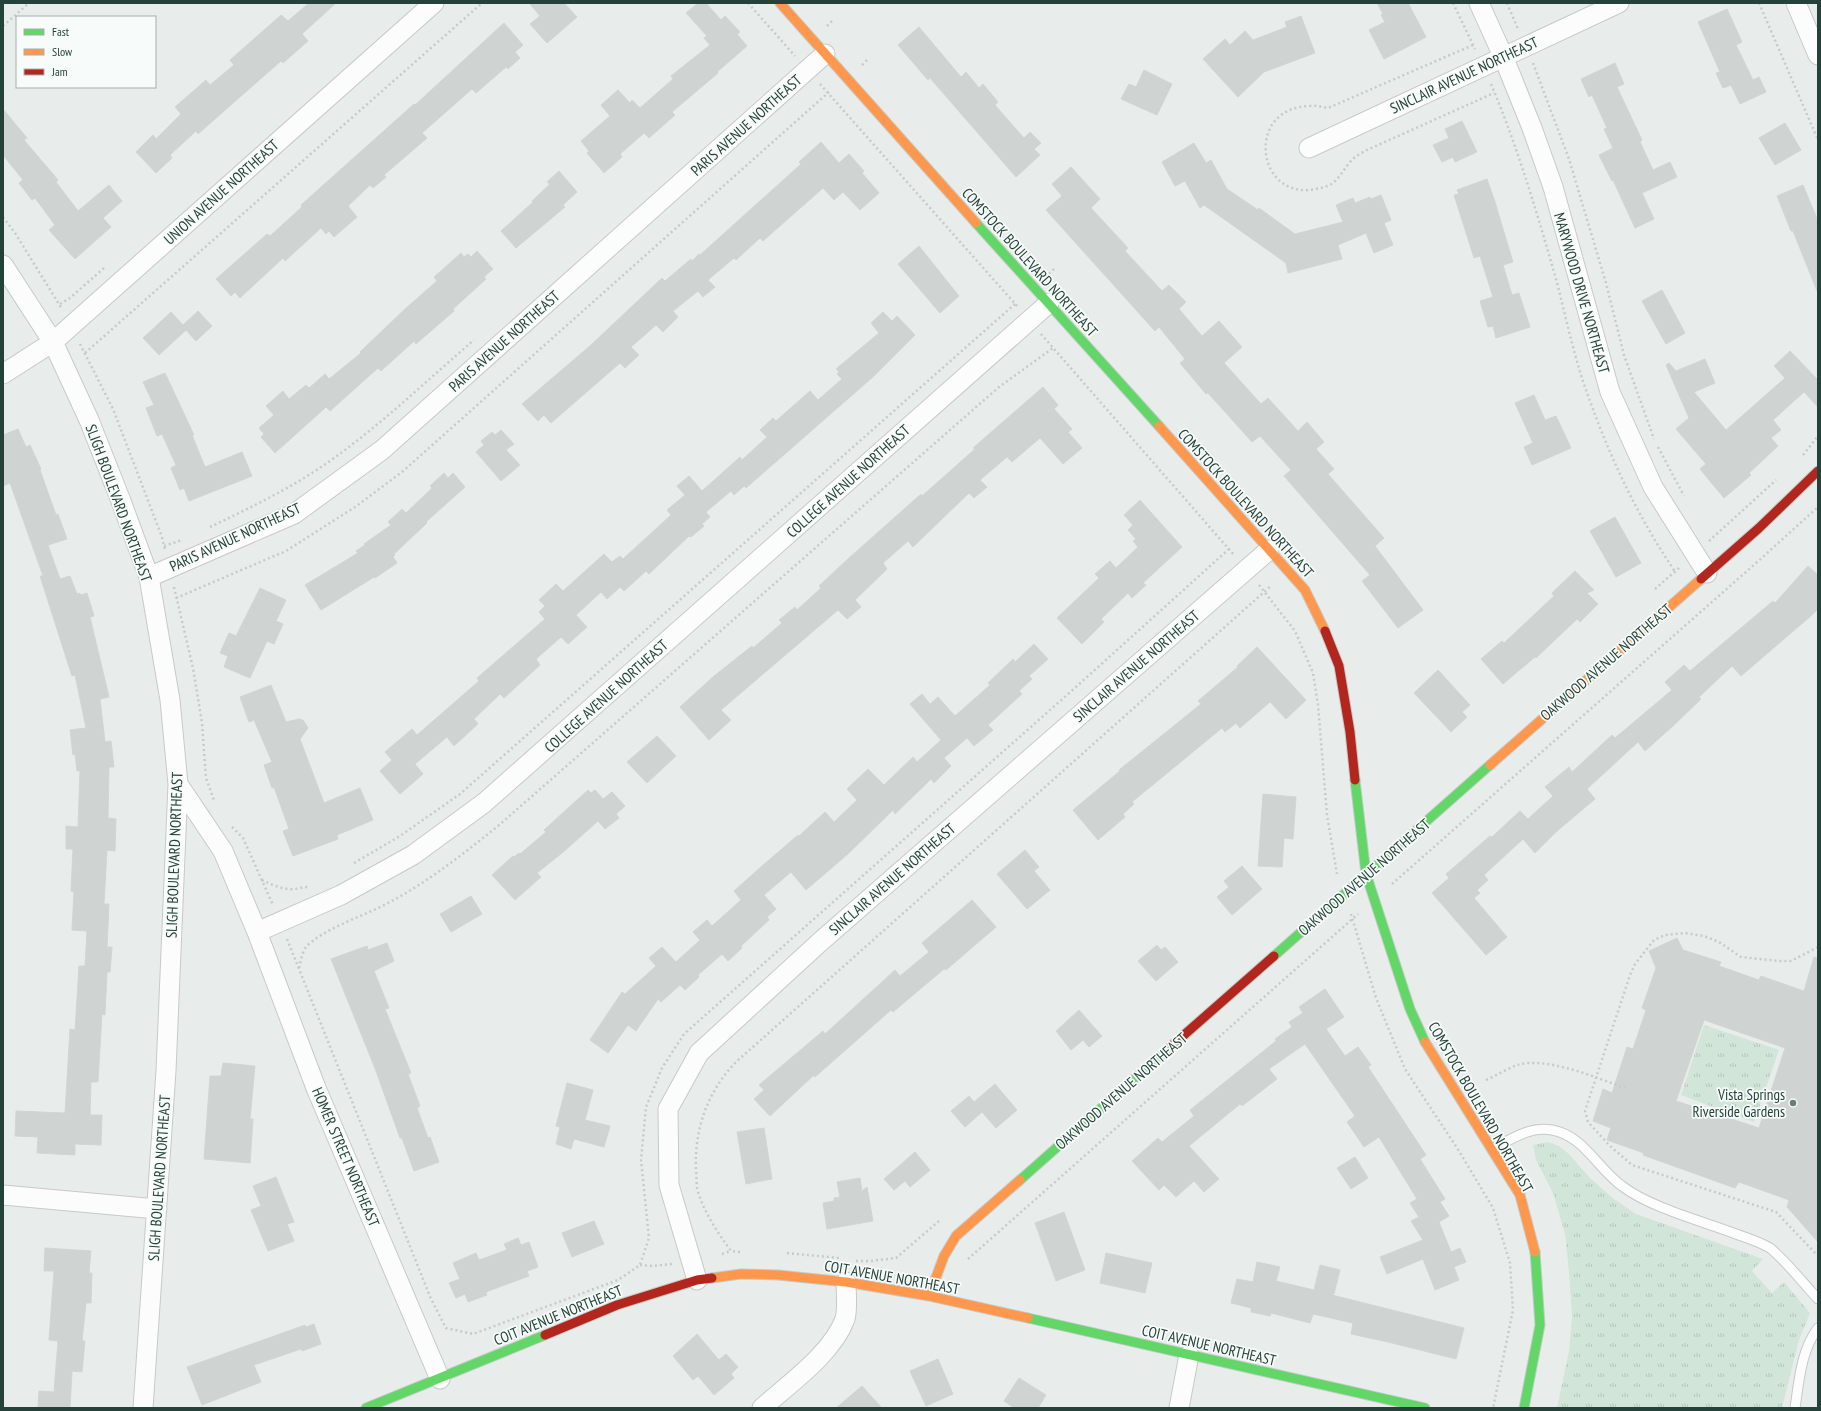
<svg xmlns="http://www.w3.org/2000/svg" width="1821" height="1411" font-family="'PT Sans Narrow',sans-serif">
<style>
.grass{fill:url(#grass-tufts)}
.building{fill:#cfd4d2;stroke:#d1d6d4;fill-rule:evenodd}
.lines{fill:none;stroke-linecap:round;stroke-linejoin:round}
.lane-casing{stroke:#c5cac8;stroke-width:11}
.street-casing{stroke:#c5cac8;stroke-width:21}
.fast-casing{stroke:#c3cbc8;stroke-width:11}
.slow-casing{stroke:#c3cbc8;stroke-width:11}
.jam-casing{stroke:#c3cbc8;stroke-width:11}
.path{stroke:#c3ccca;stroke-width:2.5;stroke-dasharray:2 3;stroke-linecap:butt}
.lane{stroke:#fcfcfc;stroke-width:9}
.street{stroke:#fcfcfc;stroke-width:19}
.fast{stroke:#63d668;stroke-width:9}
.slow{stroke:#ff974d;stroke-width:9}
.jam{stroke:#b3261e;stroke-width:9}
.poi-dot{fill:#697e78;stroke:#f7fbf9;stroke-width:1.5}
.labels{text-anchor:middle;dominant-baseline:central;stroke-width:3.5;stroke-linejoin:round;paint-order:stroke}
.street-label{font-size:15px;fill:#24423a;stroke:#f7fbf9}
.poi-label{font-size:15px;fill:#24423a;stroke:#f7fbf9;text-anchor:end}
</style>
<defs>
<pattern id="grass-tufts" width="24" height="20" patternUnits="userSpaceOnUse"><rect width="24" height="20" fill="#d1e6d8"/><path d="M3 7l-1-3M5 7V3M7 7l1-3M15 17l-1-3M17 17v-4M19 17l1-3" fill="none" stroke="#b3c6ba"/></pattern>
</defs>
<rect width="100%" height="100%" fill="#e8edeb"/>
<!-- grass -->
<path class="grass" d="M1704 1025 1779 1050 1754 1122 1681 1095Z
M1548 1142 1559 1146 1569 1154 1590 1178 1614 1199 1636 1214 1763 1259 1752 1271 1772 1293 1784 1282 1810 1313 1799 1340 1782 1408H1557L1569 1351 1572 1316 1569 1272 1565 1234 1553 1193 1536 1160 1533 1145Z"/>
<!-- building -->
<path class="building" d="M309 3H336L302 34 308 41 283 63 281 61 198 134 196 131 170 155 172 158 156 173 136 152 153 135 156 139 181 114 175 107 206 80 210 85 234 65 230 60 281 15 288 21Z
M529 3H564L577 17 547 43 530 24 540 16Z
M698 3H706L721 20 725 16 740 32 737 34 747 46 717 72 718 73 672 112 675 115 649 138 644 133 620 154 622 157 604 173 587 153 589 151 581 141 610 116 601 105 618 90 630 103 632 100 640 108 673 79 671 76 710 45 704 38 707 36 686 13Z
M1377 3H1408L1426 37 1384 59 1369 30 1385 22 1381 15 1383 14Z
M1727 9 1742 42 1736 45 1753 80 1759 77 1766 92 1740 104 1731 85 1723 88 1716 73 1720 72 1698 22Z
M1301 16 1315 53 1264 72 1238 97 1203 59 1225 39 1230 45 1245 31 1253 40 1287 27 1285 22Z
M504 23 523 45 515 52 520 58 508 69 506 67 476 93 472 89 422 133 427 138 384 175 386 177 373 188 370 185 348 206 357 217 334 237 329 231 326 234 321 228 285 261 283 258 240 298 235 292 231 296 216 279 267 234 270 236 302 207 301 205 414 104 415 105Z
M919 27 961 77 966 72 979 88 983 84 998 102 995 105 1024 138 1030 132 1041 143 1034 149 1040 155 1016 177 930 78 928 80 898 45Z
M1615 63 1624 84 1617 87 1642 140 1640 142 1653 170 1670 162 1677 177 1642 193 1654 219 1635 228 1613 180 1612 181 1599 155 1613 148 1604 129 1607 128 1592 95 1589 97 1581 79Z
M1144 70 1172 84 1157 115 1121 99 1129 84 1136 87Z
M3 109 27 138 24 140 58 180 56 182 78 211 109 185 122 201 103 218 111 227 75 259 49 230 55 225 35 198 32 200 19 183 23 180 3 155Z
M1462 121 1477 152 1455 162 1453 157 1442 162 1433 145 1449 138 1445 129Z
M1785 123 1801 150 1775 165 1759 138Z
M821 142 839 163 849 154 864 171 862 173 879 193 860 210 843 192 834 200 823 188 763 241 760 238 736 260 734 258 708 280 715 287 703 297 698 291 673 311 678 317 663 332 656 325 631 347 639 355 625 368 620 363 551 423 544 415 538 421 522 404 591 345 662 278 665 281 691 259 692 261 699 254 700 255 801 164 799 162Z
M1194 143 1206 163 1211 160 1227 189 1258 210 1259 208 1295 234 1343 222 1336 205 1353 198 1355 203 1370 197 1371 199 1381 195 1391 220 1384 223 1393 245 1374 253 1366 233 1338 245 1342 259 1288 273 1286 263 1204 205 1200 208 1185 181 1175 186 1162 162Z
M1071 167 1100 199 1091 208 1128 248 1125 251 1162 291 1169 285 1186 302 1179 309 1202 336 1219 321 1242 347 1224 363 1261 404 1268 398 1298 431 1307 422 1324 442 1316 449 1334 469 1328 474 1384 538 1375 546 1423 610 1398 628 1362 581 1370 575 1284 476 1291 470 1260 436 1252 442 1208 393 1206 394 1180 363 1185 359 1159 327 1155 331 1046 210 1062 196 1052 184Z
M559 171 577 192 563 205 565 207 516 248 501 231 533 202 532 201 550 184 547 182Z
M1487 179 1495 202 1513 262 1503 265 1512 295 1519 293 1530 327 1496 338 1493 326 1488 327 1480 301 1493 297 1480 256 1474 258 1454 195 1459 194 1457 190Z
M1803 185 1818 221 1817 291 1793 231H1791L1777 196Z
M919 246 959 296 940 313 898 264Z
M477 251 493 269 484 277 486 279 453 309 454 311 416 344 414 341 381 371 378 368 330 411 326 407 275 453 261 437 264 434 259 428 274 415 266 406 283 391 289 399 306 385 309 388 325 374 329 379 361 353 360 352 405 309 437 281 434 277 461 253 464 257 468 254 471 257Z
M1662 290 1685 333 1666 344 1642 301Z
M198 311 212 326 196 341 186 330 159 355 143 338 171 312 183 325Z
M883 312 892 321 897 316 915 335 874 376 746 488 744 486 734 495 731 491 706 512 710 517 702 524 704 526 691 537 689 536 649 574 646 571 624 591 620 587 607 599 601 592 576 615 587 627 568 644 561 637 536 659 540 665 504 698 500 694 474 719 478 724 454 746 447 737 415 764 423 774 400 794 380 771 392 760 385 752 412 729 417 735 479 681 477 678 545 619 539 612 545 606 539 600 556 584 563 591 604 554 612 562 620 556 623 559 671 515 667 510 685 495 677 486 689 476 702 491 740 457 742 460 767 437 760 430 773 418 776 421 810 391 818 400 842 379 837 374 839 372 836 369 879 333 871 323Z
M1790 351 1818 380V407L1804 392 1773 420 1781 430 1771 438 1778 446 1749 473 1751 475 1724 498 1700 469 1706 464 1676 429 1689 418 1666 365 1669 363 1676 371 1705 359 1715 383 1694 392 1726 430 1785 378 1774 366Z
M165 373 194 435H192L205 467 242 452 252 476 189 501 184 488 180 490 171 468 176 465 162 434 157 436 146 408 154 405 143 382Z
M1043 387 1058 405 1054 409 1072 429 1068 432 1082 448 1063 464 1040 438 1012 462 1007 457 980 480 987 487 974 498 969 493 913 547 908 541 883 563 887 569 855 600 861 607 847 619 838 610 721 710 731 720 709 740 680 707 714 676 752 646 753 648 782 623 779 620 795 607 797 610 821 588 819 586 850 557 921 494 922 496 975 449 973 448Z
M1534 395 1545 420 1556 416 1571 448 1532 465 1524 447 1533 443 1515 403Z
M18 429 26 447 30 445 41 469 40 470 56 515 58 514 67 539 48 545 60 579 70 576 77 594 80 593 81 595 87 593 94 616 90 617 109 697 100 699 105 742 111 741 114 767H109L108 818 116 819 115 851 107 850 104 904H109L107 947H112L110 972H107L105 1015 102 1014 98 1082H91L90 1115H102L101 1145 75 1144V1155L37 1153 38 1137 15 1136 16 1111 65 1113 70 1029 75 1030 79 966H85L87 931 72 930 74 892 71 891 73 849H66V826L78 827 80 771H77L75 754 73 755 70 730 86 728 75 675 72 676 40 576H43L10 483 3 486V435Z
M501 430 514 444 506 450 520 465 501 481 476 452 484 445 481 441 492 432 495 435Z
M444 473 448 478 453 473 465 487 426 522 427 523 394 554 395 555 393 557 397 563 375 578 374 577 321 610 305 585 358 553 356 551 365 545 364 544 391 525 388 522 402 509 406 513 432 488 430 486Z
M1140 500 1182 547 1143 583 1146 585 1132 598 1128 593 1101 619 1104 622 1082 644 1057 618 1099 578 1095 574 1110 561 1116 568 1138 547 1133 541 1136 539 1128 530 1133 525 1124 515Z
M1615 517 1641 563 1616 577 1590 531Z
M1808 566 1818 575V609L1812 615 1741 676 1732 666 1699 697 1701 699 1674 725 1645 751 1638 742 1587 789 1595 799 1556 832 1535 853 1523 839 1484 875 1488 880 1477 890 1480 893 1474 898 1507 937 1486 955 1432 893 1449 878 1446 874 1490 836 1492 837 1520 811 1528 819 1553 796 1545 787 1569 767 1572 772 1612 735 1615 738 1672 690 1665 682 1684 665 1690 671 1773 601 1775 603Z
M1575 571 1594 590 1587 593 1598 604 1580 622 1577 619 1536 658 1535 657 1503 684 1481 659 1502 641 1504 643 1554 596 1552 593Z
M260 588 286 600 276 621 283 624 274 644 267 641 250 678 224 667 228 656 220 653 229 633 236 636Z
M1034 644 1048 659 1029 676 1032 679 1019 691 1022 694 988 725 993 730 974 746 967 738 944 758 951 766 934 783 931 779 895 814 893 810 849 853 806 890 791 872 764 895 776 909 767 917 769 920 741 946 742 948 728 961 722 954 698 975 699 977 685 990 680 985 661 1002 658 999 636 1031 628 1025 608 1053 590 1040 622 992 625 994 656 966 649 958 662 947 676 962 700 940 693 932 707 920 712 926 741 900 734 891 762 866 798 835 799 836 825 812 834 822 857 800 847 789 868 769 884 785 913 757 917 762 941 740 910 704 922 694 930 704 938 697 955 716 990 685 988 683 1013 659 1015 662Z
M1257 647 1306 700 1286 719 1270 702 1240 728 1236 723 1225 732 1222 728 1132 802 1134 804 1123 814 1125 817 1098 840 1073 810 1120 771 1119 770 1201 704 1198 701 1238 667 1237 666Z
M1438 670 1470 705 1462 712 1467 717 1451 732 1414 693Z
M271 685 286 722 299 719 303 720 308 728 300 739 324 803 360 788 373 820 337 835 338 839 293 856 283 831 289 829 274 787 272 788 264 765 272 762 254 720 249 722 240 697Z
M657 736 676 756 647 783 627 762Z
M588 790 591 793 595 790 603 799 612 792 625 806 616 814 619 818 605 829 598 821 562 853 537 873 541 877 515 900 492 875 513 856 514 857 519 853 520 854 546 832 544 830Z
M1263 794 1296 797 1293 839 1284 838 1282 867 1258 866Z
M1025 850 1039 867 1034 871 1050 890 1027 909 997 874Z
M1242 866 1262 889 1232 915 1217 897 1229 887 1224 881Z
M471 896 482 914 451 932 440 914Z
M972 900 996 927 946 970 944 969 893 1012 891 1010 815 1077 814 1075 770 1116 754 1099 764 1090 759 1085 823 1031 825 1034 895 970 900 976 929 952 922 943Z
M1677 938 1683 950 1721 962 1719 966 1759 980 1761 976 1804 991 1814 957 1818 958V1242L1787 1207 1789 1200 1739 1182 1735 1188 1643 1155 1644 1153 1607 1140 1611 1128 1593 1121 1603 1089 1612 1093 1627 1047 1633 1049 1646 1010 1642 1008 1656 968 1649 951ZM1704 1020 1785 1048 1759 1128 1676 1101Z
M387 943 394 961 374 971 389 1008 385 1009 411 1073 408 1074 420 1106 417 1108 428 1138 430 1137 439 1162 414 1171 402 1138H400L376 1071 331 959 367 946 368 950Z
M1157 945 1161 950 1165 947 1178 962 1156 981 1138 961Z
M1325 989 1344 1017 1326 1029 1345 1056 1358 1047 1371 1065 1368 1067 1426 1155 1420 1159 1445 1199 1440 1202 1449 1216 1439 1222 1451 1252 1460 1248 1466 1262 1454 1267 1459 1280 1435 1290 1423 1259 1387 1274 1380 1257 1423 1240 1411 1221 1419 1217 1410 1203 1417 1199 1379 1137 1364 1147 1347 1122 1355 1116 1305 1044 1269 1069 1277 1079 1242 1106 1240 1104 1189 1146 1219 1179 1204 1192 1194 1181 1176 1197 1164 1185 1159 1190 1132 1161 1158 1138 1162 1142 1194 1116 1190 1110 1276 1041 1275 1039 1292 1027 1289 1022 1303 1013 1299 1007Z
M1079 1010 1102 1036 1089 1047 1083 1040 1071 1050 1056 1031Z
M223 1063 255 1066 250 1119H253L250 1163 204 1159 210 1076H221Z
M567 1083 593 1090 585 1120 610 1126 604 1147 574 1139 571 1149 556 1144 560 1127 556 1126Z
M995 1084 1017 1110 996 1128 982 1112 965 1127 951 1111 969 1096 974 1102Z
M764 1128 772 1179 746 1184 737 1132Z
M915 1152 930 1170 910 1187 905 1181 894 1190 884 1179Z
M1355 1157 1368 1178 1351 1189 1337 1168Z
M276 1177 294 1222 287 1224 294 1241 268 1251 251 1210 261 1206 253 1186Z
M860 1178 862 1191 867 1187 873 1221 827 1229 823 1203 834 1201V1198L840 1197 837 1182Z
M1064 1212 1085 1270 1056 1281 1035 1223Z
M594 1221 604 1244 572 1257 562 1233Z
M518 1238 521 1245 529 1242 538 1267 527 1271 529 1276 486 1292 487 1295 468 1302 465 1294 456 1298 449 1283 460 1279 453 1263 476 1253 479 1260 507 1250 504 1244Z
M45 1248 91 1251 89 1273H92L91 1303H86L82 1341H85L82 1372 72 1371 70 1408H38L39 1391 54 1392 58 1341 49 1340 54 1271H44Z
M1106 1253 1152 1263 1145 1293 1100 1283Z
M1257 1262 1280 1267 1276 1281 1314 1290 1320 1265 1340 1270 1334 1294 1332 1295 1464 1328 1456 1359 1388 1342 1351 1334 1353 1323 1313 1314 1310 1323 1271 1313 1270 1316 1251 1312V1308L1231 1303 1237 1279 1253 1282Z
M314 1324 321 1344 302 1351 301 1349 254 1365 261 1382 202 1405 187 1367 305 1325 306 1327Z
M697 1334 719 1360 726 1354 738 1367 731 1374 734 1378 714 1395 698 1376 693 1380 673 1356Z
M938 1359 953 1394 926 1406 910 1371Z
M1019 1378 1046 1395 1038 1408H1014L1004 1401Z
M862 1386 882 1408H836Z"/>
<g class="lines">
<defs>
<path id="lane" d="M1493 1149C1511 1139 1530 1126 1552 1130 1583 1135 1598 1169 1622 1186 1651 1208 1702 1221 1736 1234 1747 1238 1760 1242 1770 1248 1786 1261 1804 1284 1818 1299
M1795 1408C1799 1381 1801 1350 1818 1328"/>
<path id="street" d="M1479 3 1503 56 1532 128 1553 187 1610 392 1653 487 1707 573
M1796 3 1818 55
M1309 148 1619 3
M3 265 53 342 89 420 121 501 149 577 170 700 178 784 166 1071 143 1408
M3 374 53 342 434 3
M149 577 294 514 382 450 825 54
M178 784 223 851 257 932 316 1088 440 1379
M257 932 341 895 413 855 484 803 1049 303
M3 1195 157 1209
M697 1280 669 1185 668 1109 699 1053 820 942 1269 550
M762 1408C790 1383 832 1354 845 1319 848 1308 846 1293 846 1282
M1179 1408 1189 1355"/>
<path id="fast" d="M976 223 1159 426
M1355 780 1366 874 1410 1009 1425 1042
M1274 956 1490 765
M1020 1180 1168 1049
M1028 1318 1425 1408
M366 1408 545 1335
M1524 1408 1540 1325 1535 1252"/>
<path id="slow" d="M780 3 976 223
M1159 426 1305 590 1325 631
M1490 765 1701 579
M1425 1042 1520 1195 1535 1252
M712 1278 741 1274 778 1275 846 1282 929 1296 1028 1318
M929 1296 944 1256 956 1236 1020 1180"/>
<path id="jam" d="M1701 579 1759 528 1818 471
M1325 631 1339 666 1350 732 1355 780
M1168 1049 1274 956
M545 1335 617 1305 697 1280 712 1278"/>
</defs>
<!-- lane casing -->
<use href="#lane" class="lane-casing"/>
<!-- street casing -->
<use href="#street" class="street-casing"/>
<!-- fast casing -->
<use href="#fast" class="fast-casing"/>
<!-- slow casing -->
<use href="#slow" class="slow-casing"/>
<!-- jam casing -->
<use href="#jam" class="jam-casing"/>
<!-- path -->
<path class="path" d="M748 3 795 56
M1453 3 1475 49
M1507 3 1518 29
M1759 3 1818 140
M3 26 29 3
M827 26 834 19
M1473 45 1328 108C1322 107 1316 105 1310 106 1247 107 1255 194 1309 190 1316 189 1323 188 1330 185 1340 179 1345 166 1354 158 1358 155 1363 152 1367 150L1494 93
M1533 63 1569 159 1606 283 1624 355 1654 439
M862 65 869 58
M820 84 1017 306
M1491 84C1518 148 1537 213 1556 279 1565 313 1572 348 1583 381 1606 449 1635 513 1676 573
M3 217 15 233 62 309
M1049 274 1054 269
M60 304 70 298 104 268
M1041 334 1234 555
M80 344 113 409 162 537 165 550
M85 353 482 3
M1658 447 1684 496
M1803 455 1818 436
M210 527C250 508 291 488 327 463 380 426 426 381 474 340
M1709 541 1776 480
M164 546 182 540
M1259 585 1295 631 1313 673 1318 705 1327 815 1337 874
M174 587 193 668 202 723 206 778 214 800
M1655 589 1680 567
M176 598 286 551 355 507 402 472 829 92
M232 827 243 838 273 905
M354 863 400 836 460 794 1015 304
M262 880C270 884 279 888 289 889 295 890 301 887 308 887
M1392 884 1755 564 1818 507
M1351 914 1376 998 1405 1069 1459 1151 1493 1208 1510 1263 1513 1310 1493 1408
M287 939 431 1299 446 1328 473 1334 618 1280 640 1265 649 1238 641 1160 646 1107 662 1068 684 1034 1067 695 1229 549
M1818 947 1791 961H1779L1741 957 1719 942 1704 936 1685 933 1665 935 1654 940 1635 964 1630 975 1585 1111 1588 1122 1609 1145 1632 1165 1776 1212 1818 1256
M299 968C301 960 302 950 309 944 330 926 364 916 388 903 428 882 463 854 498 826L999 387 1053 348
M1486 1080C1497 1075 1507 1069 1517 1065 1546 1056 1597 1078 1625 1088
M740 1252 731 1251C718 1233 705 1214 698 1192 696 1186 697 1178 696 1171 694 1130 707 1092 736 1062L1272 585
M787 1253 839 1258
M722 1254 731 1251
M968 1259 1358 914
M856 1261H870L896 1258 939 1221
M640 1265 652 1266 672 1264"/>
<!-- lane -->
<use href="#lane" class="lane"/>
<!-- street -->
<use href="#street" class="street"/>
<!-- fast -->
<use href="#fast" class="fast"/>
<!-- slow -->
<use href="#slow" class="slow"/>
<!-- jam -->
<use href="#jam" class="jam"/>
</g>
<!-- markers -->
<circle class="poi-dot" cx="1793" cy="1103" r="4"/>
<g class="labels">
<!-- street labels -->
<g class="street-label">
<text transform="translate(1464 75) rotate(-25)">SINCLAIR AVENUE NORTHEAST</text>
<text transform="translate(746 125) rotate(-42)">PARIS AVENUE NORTHEAST</text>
<text transform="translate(221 192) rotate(-42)">UNION AVENUE NORTHEAST</text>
<text transform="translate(1030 262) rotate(48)">COMSTOCK BOULEVARD NORTHEAST</text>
<text transform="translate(1582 293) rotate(74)">MARYWOOD DRIVE NORTHEAST</text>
<text transform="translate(504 341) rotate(-42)">PARIS AVENUE NORTHEAST</text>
<text transform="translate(848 481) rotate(-42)">COLLEGE AVENUE NORTHEAST</text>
<text transform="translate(119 503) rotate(70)">SLIGH BOULEVARD NORTHEAST</text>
<text transform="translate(1246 503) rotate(48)">COMSTOCK BOULEVARD NORTHEAST</text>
<text transform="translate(235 537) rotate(-25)">PARIS AVENUE NORTHEAST</text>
<text transform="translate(1606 662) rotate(-41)">OAKWOOD AVENUE NORTHEAST</text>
<text transform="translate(1136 666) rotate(-41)">SINCLAIR AVENUE NORTHEAST</text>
<text transform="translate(606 696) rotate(-42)">COLLEGE AVENUE NORTHEAST</text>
<text transform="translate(174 855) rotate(-88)">SLIGH BOULEVARD NORTHEAST</text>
<text transform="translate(1364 877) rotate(-41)">OAKWOOD AVENUE NORTHEAST</text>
<text transform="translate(892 879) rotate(-41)">SINCLAIR AVENUE NORTHEAST</text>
<text transform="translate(1121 1091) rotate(-41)">OAKWOOD AVENUE NORTHEAST</text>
<text transform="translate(1481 1107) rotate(60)">COMSTOCK BOULEVARD NORTHEAST</text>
<text transform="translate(346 1157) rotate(67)">HOMER STREET NORTHEAST</text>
<text transform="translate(159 1178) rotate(-86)">SLIGH BOULEVARD NORTHEAST</text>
<text transform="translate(892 1277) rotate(10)">COIT AVENUE NORTHEAST</text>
<text transform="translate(558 1315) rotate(-22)">COIT AVENUE NORTHEAST</text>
<text transform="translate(1209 1345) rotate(13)">COIT AVENUE NORTHEAST</text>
</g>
<!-- poi labels -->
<g class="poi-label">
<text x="1785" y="1094">Vista Springs<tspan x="1785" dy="17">Riverside Gardens</tspan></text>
</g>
</g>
<!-- border -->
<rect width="1821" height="1411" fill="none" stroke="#24423a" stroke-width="8"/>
<!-- legend -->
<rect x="16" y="16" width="140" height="72" fill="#f7fbf9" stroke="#a3b1ad"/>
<rect x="24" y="29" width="20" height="6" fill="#63d668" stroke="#a3b1ad"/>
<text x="52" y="36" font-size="12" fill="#24423a">Fast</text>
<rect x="24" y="49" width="20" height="6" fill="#ff974d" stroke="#a3b1ad"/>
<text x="52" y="56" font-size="12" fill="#24423a">Slow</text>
<rect x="24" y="69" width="20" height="6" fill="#b3261e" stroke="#a3b1ad"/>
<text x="52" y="76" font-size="12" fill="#24423a">Jam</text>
</svg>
